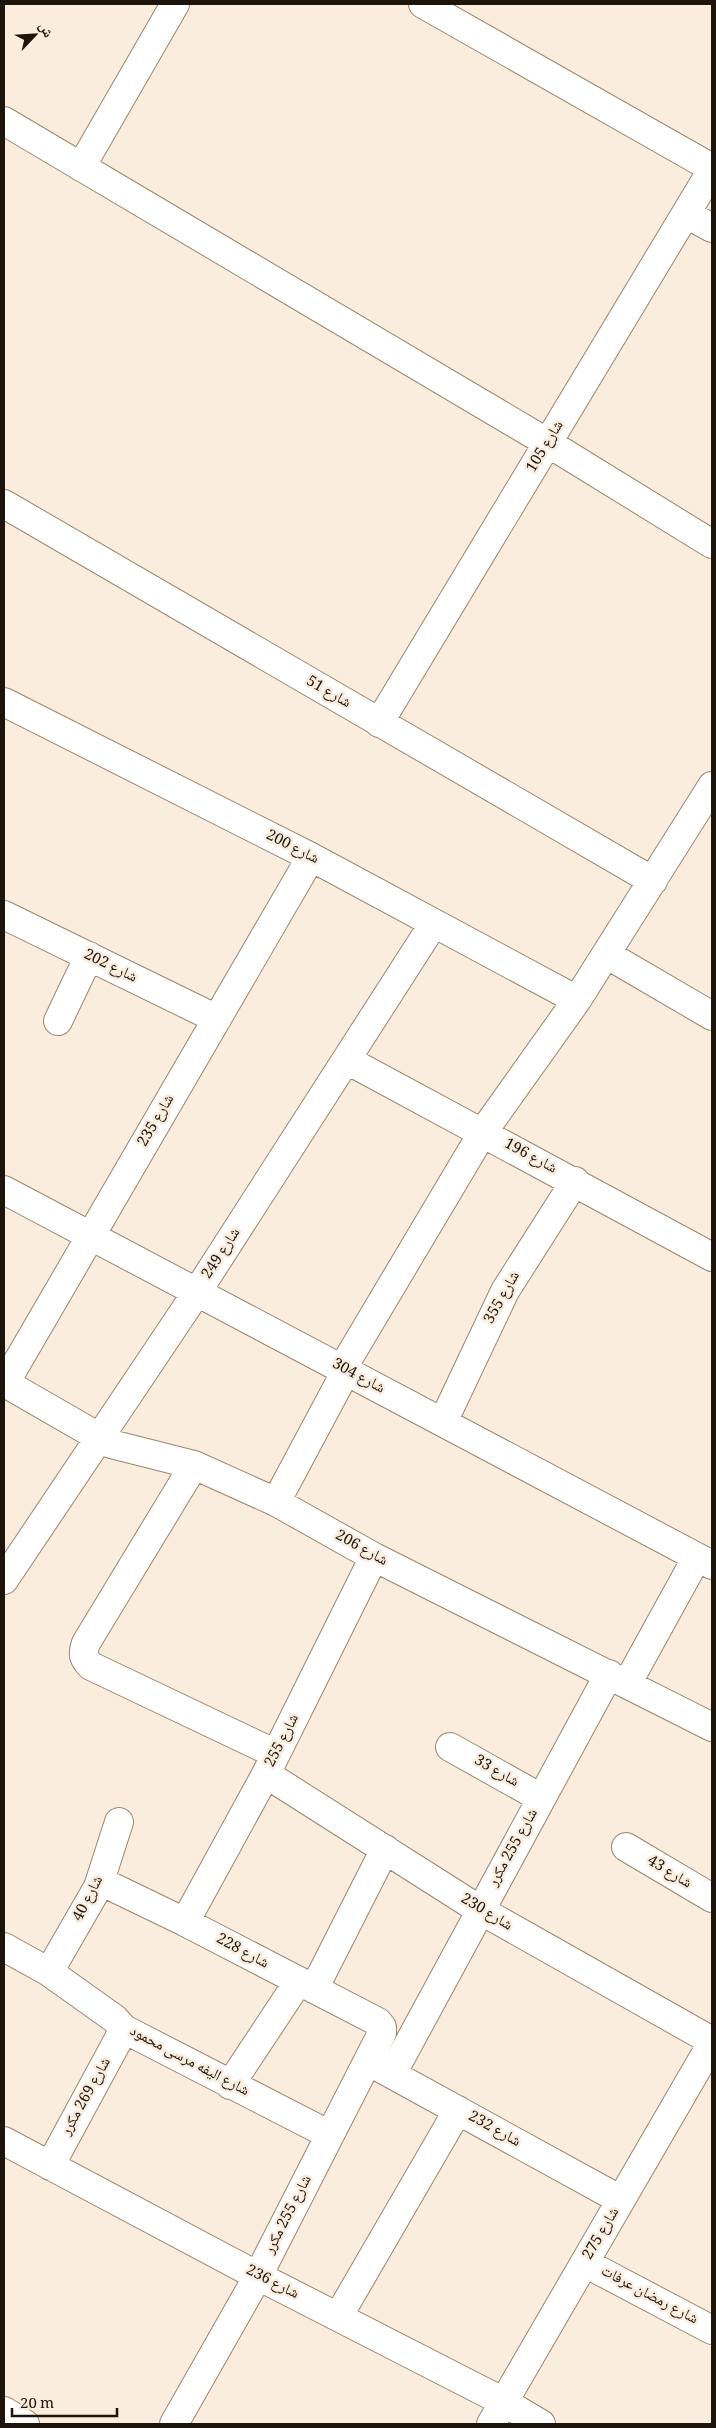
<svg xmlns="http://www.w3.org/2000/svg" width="716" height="2428" font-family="Georgia,'Noto Naskh Arabic',serif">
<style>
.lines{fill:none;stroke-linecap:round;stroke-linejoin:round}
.minor-casing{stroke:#9b856e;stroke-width:30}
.minor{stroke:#fff;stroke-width:28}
.labels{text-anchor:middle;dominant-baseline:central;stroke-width:5;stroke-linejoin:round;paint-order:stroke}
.street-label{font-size:15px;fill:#1d150c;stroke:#fbedde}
</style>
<rect width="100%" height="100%" fill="#fbedde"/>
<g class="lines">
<defs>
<path id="minor" d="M423 4 712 168
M4 121 548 443 712 544
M81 167 175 4
M686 214 712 228
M4 504 653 881
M4 702 311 857 577 1000
M379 723 712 170
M4 915 217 1019
M606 954 712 1016
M58 1021 89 956
M347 1060 712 1257
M4 1190 712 1565
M342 1369 483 1132 577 1000 712 786
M5 1383 111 1444 194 1465 276 1502 374 1557 712 1727
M4 1385 311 857
M443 1422 505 1291 575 1181
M194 1465 86 1643C82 1654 83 1658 91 1666L276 1754
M276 1502 346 1371
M4 1580 197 1292 434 923
M627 1684 697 1557
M450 1747 541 1798
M266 1774 480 1910 712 2041
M626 1847 712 1898
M100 1881 185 1922 378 2022 382 2027V2033L258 2276 174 2424
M185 1922 266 1774 374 1557
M4 1947 49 1972 115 2019 124 2029 330 2135
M49 1972 98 1887 119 1822
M314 1989 385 1849
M375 2065 621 2200
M392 2074 609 1674
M230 2085 298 1982
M4 2141 258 2276 504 2402 541 2424
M50 2166 124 2029
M585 2263 712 2330
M338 2317 458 2110
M4 2411 25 2424
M491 2424 712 2043"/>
</defs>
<!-- minor casing -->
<use href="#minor" class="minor-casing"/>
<!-- minor -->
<use href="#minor" class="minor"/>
</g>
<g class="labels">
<!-- street labels -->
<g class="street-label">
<text transform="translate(546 447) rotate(-59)">شارع 105</text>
<text transform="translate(328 693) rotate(30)">شارع 51</text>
<text transform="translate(292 848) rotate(27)">شارع 200</text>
<text transform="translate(110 967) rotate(26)">شارع 202</text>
<text transform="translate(157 1121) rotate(-60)">شارع 235</text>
<text transform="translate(530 1157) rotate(28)">شارع 196</text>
<text transform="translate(222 1254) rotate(-57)">شارع 249</text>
<text transform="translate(503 1298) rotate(-61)">شارع 355</text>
<text transform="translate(358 1377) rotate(28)">شارع 304</text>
<text transform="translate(361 1549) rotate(29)">شارع 206</text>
<text transform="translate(283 1741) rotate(-63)">شارع 255</text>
<text transform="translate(496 1772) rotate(30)">شارع 33</text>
<text transform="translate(514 1848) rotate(-61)">شارع 255 مكرر</text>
<text transform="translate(669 1873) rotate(31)">شارع 43</text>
<text transform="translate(89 1899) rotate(-63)">شارع 40</text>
<text transform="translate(486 1913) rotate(31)">شارع 230</text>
<text transform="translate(242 1952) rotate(28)">شارع 228</text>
<text transform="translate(189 2062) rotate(28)">شارع اليفه مرسى محمود</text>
<text transform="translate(87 2097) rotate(-61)">شارع 269 مكرر</text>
<text transform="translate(494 2130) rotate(29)">شارع 232</text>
<text transform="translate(289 2215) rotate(-63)">شارع 255 مكرر</text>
<text transform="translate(602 2234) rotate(-60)">شارع 275</text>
<text transform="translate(272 2283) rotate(27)">شارع 236</text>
<text transform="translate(649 2296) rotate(28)">شارع رمضان عرفات</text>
</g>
</g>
<!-- border -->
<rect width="716" height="2428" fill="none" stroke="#1d150c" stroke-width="10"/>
<!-- north arrow -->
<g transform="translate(35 35) rotate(65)" stroke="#fbedde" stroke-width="4" paint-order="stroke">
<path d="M0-4L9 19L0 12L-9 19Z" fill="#1d150c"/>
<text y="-8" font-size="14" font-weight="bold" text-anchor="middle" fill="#1d150c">ش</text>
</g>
<!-- scale -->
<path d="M12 2408v8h105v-8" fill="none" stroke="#1d150c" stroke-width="2.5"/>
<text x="20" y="2408" font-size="15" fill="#1d150c" stroke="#fbedde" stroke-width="4" paint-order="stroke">20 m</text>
</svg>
